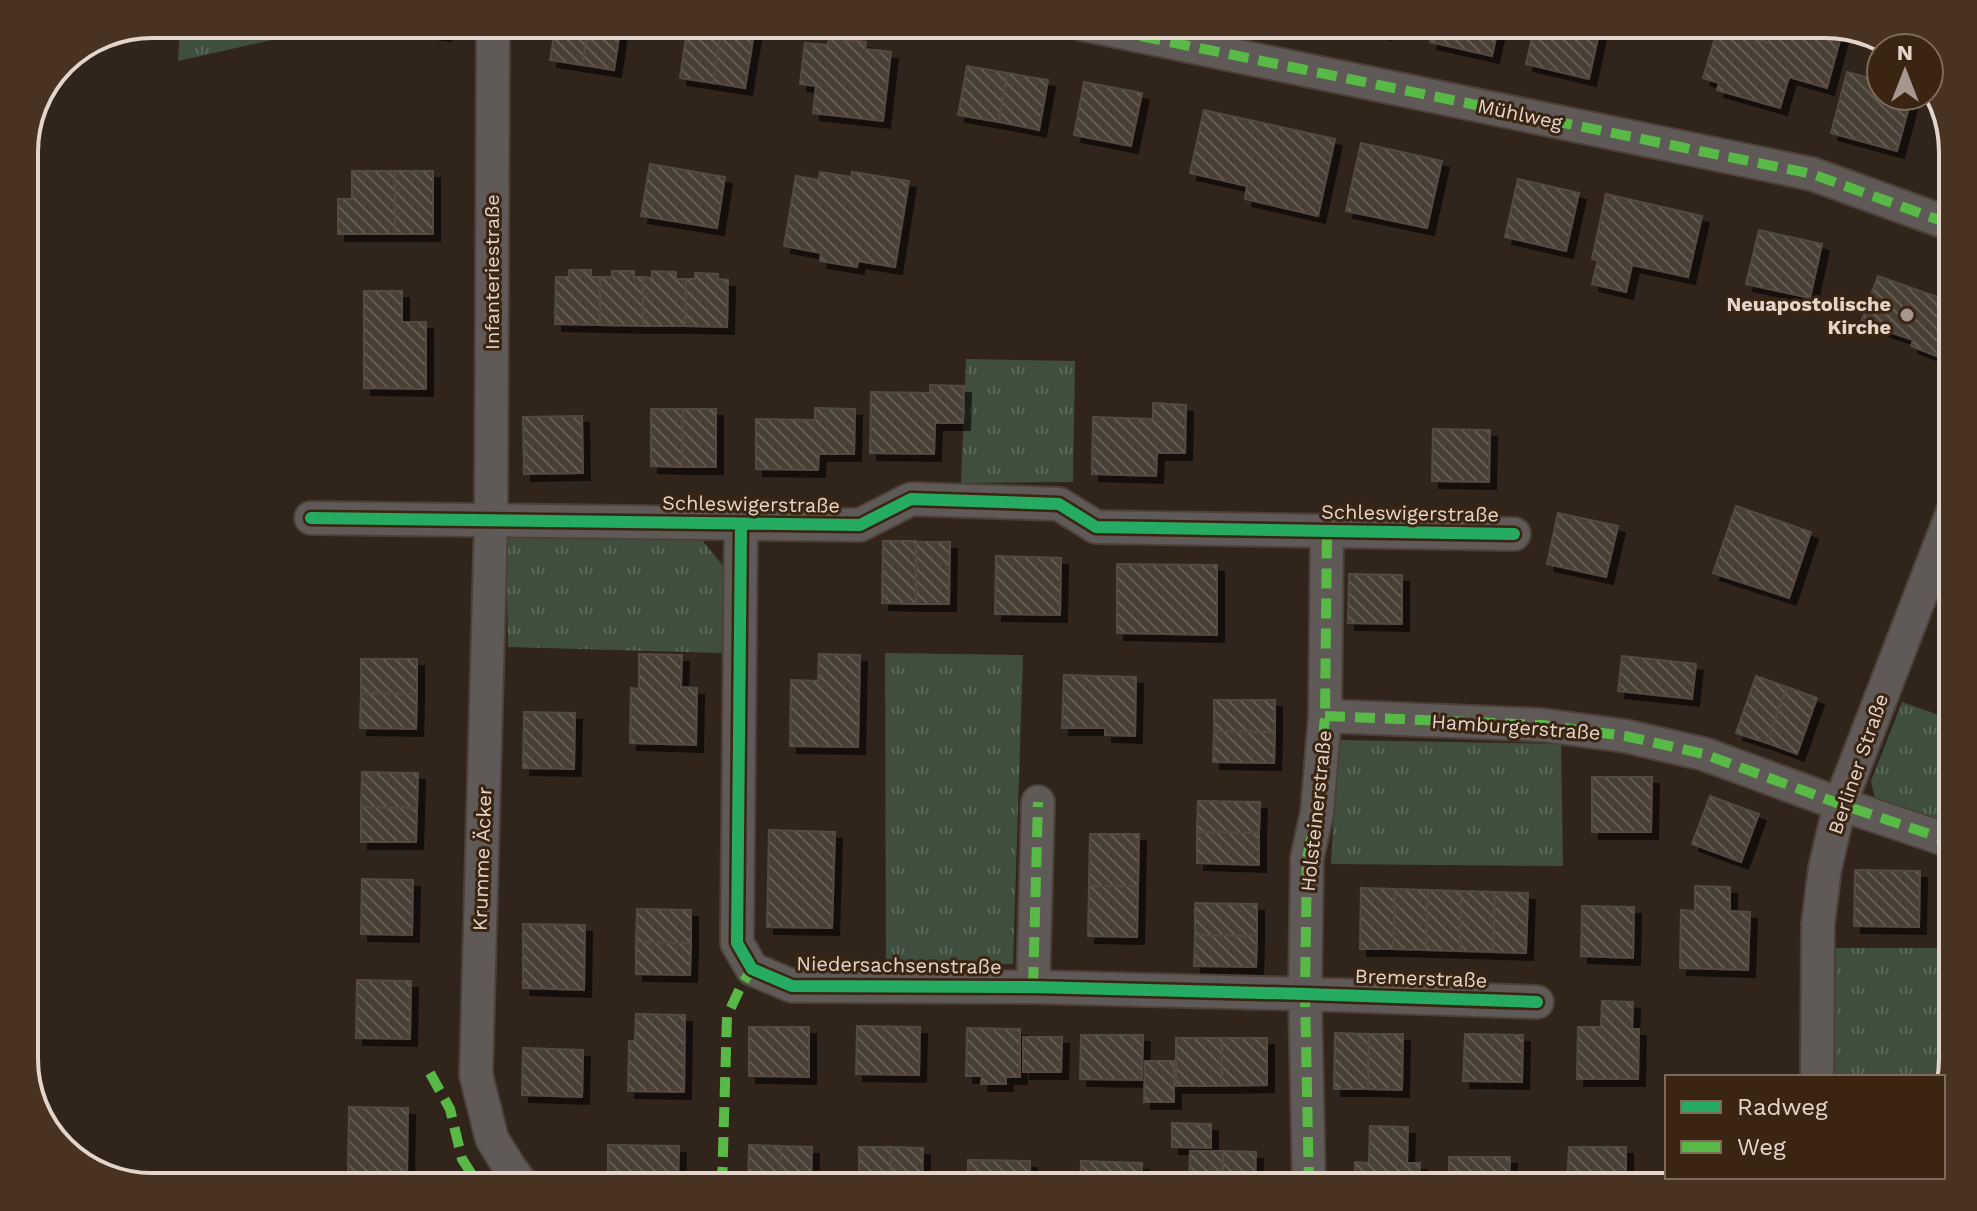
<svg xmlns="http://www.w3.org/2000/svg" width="1977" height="1211" font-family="'Work Sans',sans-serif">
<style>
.grass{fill:url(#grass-tufts)}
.building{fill:url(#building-back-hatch);stroke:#544942;stroke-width:2;filter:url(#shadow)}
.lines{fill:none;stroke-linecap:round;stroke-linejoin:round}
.minor-casing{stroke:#4c4139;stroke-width:36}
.minor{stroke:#5f5958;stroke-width:32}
.quiet{stroke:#58b947;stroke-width:10;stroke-dasharray:20 10;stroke-linecap:butt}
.cycleway-casing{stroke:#3a2412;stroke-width:17}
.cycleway{stroke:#26ab63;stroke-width:12}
.poi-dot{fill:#a5978d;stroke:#3a2412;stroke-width:3}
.labels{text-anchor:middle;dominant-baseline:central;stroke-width:6;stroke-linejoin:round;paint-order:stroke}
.street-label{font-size:20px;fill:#e4d5cb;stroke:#3a2412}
.poi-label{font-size:20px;font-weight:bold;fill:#e4d5cb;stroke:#3a2412;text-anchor:end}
.rim{fill:none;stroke:#e4d5cb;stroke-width:4}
</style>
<defs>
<pattern id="grass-tufts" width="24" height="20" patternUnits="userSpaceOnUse" patternTransform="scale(2)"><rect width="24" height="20" fill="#404e3d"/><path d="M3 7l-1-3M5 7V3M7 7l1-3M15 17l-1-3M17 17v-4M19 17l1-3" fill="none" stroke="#5b6758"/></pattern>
<pattern id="building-back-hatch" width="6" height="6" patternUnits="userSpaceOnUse" patternTransform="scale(2)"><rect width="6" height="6" fill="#483f36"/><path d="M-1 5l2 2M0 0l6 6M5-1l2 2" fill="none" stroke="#625a52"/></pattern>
<filter id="shadow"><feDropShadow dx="7" dy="7" stdDeviation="0" flood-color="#0009"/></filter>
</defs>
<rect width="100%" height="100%" fill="#31251b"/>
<!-- grass -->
<path class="grass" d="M180 24H304L303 33 178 61Z
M966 359 1075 361 1073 482 961 483Z
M506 537 702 540 724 567 722 653 508 647Z
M885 653 1023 655 1013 964 886 968Z
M1902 702 1953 720V830L1876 803 1871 781Z
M1338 740 1561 744 1563 866 1331 864Z
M1836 948H1949L1947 1081 1943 1097V1077H1834Z"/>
<!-- building -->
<path class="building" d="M415 24H445L444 34 414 30Z
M556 24H589L582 65 550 60Z
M589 24H621L614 70 582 65Z
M688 24H722L713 83 680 78Z
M722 24 755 28 745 88 713 83Z
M1341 24H1386L1384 33Z
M1434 24H1499L1492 56 1430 42Z
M1535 24H1601L1589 79 1526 64Z
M1774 24H1826L1843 29 1827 88 1789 77 1780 108 1717 90 1719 83 1703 78 1718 28 1768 42Z
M829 38 866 42 865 49 891 52 883 121 813 113 816 86 800 84 805 43 828 45Z
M967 66 1007 73 999 122 958 115Z
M1847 72 1881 81V96H1912L1897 151 1831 133Z
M1007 73 1048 80 1039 130 999 122Z
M1084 82 1142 93 1131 146 1074 135Z
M1204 110 1335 139 1318 216 1245 199 1247 186 1190 173Z
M1361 143 1442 161 1427 228 1346 211Z
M650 164 725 177 717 228 641 216Z
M352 171H395V234H338V199H352Z
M395 171H433V234H395Z
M820 172 851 177 852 172 909 181 895 267 858 261 857 267 820 261 821 253 784 246 796 176 819 180Z
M1518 179 1579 193 1566 251 1505 237Z
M1606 194 1702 216 1688 277 1632 265 1626 292 1592 284 1598 260 1592 259Z
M1759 230 1822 244 1810 298 1746 284Z
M569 270H591V277H600V325L555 324 556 277H569Z
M612 271H634V277H643V326L600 325V277H612Z
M652 271 676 272V279H686L685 326H643V277L652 278Z
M695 273 718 274V279L728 280 727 327 685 326 686 279H695Z
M1878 276 1937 297 1941 287 1953 291V308L1936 356 1911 346 1913 340 1861 322Z
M364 291H402V322H426V389L364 388Z
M930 385 964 386 963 423H935L934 454 870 453 871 392 930 393Z
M1153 403 1186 405 1185 453H1157L1156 476 1092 474 1093 417 1153 419Z
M815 408 855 409 854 454H819L818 470 756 469V419L815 420Z
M651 409H683L682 467 651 466Z
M683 409H716V467H682Z
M582 416 583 473 524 474 523 417Z
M1433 429 1490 430 1489 482 1432 481Z
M1736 506 1811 532 1789 598 1713 573Z
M1558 513 1618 526 1606 577 1547 564Z
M883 541H916V604L882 603Z
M916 541 950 542 949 604H916Z
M996 556 1061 558 1060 615 995 614Z
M1117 564 1217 565V635L1117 633Z
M1349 574 1402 575V624L1348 623Z
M639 654 682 655 681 687 697 688 696 745 630 743 631 688 639 689Z
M819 654 860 655 858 747 790 746 791 680 818 681Z
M1622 656 1696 664 1692 699 1618 691Z
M361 659H417V694L361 693Z
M1064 675 1136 677 1135 736 1105 735V728H1062Z
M1756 676 1787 687 1767 743 1736 733Z
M1787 687 1817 698 1797 754 1767 743Z
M361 693 417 694 416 729 360 728Z
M1214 700H1275V732L1214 731Z
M524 712 575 713 574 769 523 768Z
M1214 731 1275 732 1274 763 1213 762Z
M362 772 418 773 417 808 361 807Z
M1592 777H1652L1651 832H1592Z
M1710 796 1759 814 1741 862 1692 844Z
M1198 801 1260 802 1259 833 1197 832Z
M361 807 417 808 416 842H361Z
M769 830 835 832 832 928 767 927Z
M1197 832 1259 833V865L1197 863Z
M1090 834H1139L1138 886H1089Z
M1855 870 1920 871 1919 927 1854 926Z
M362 879 413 880 412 935 361 934Z
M1089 886H1138L1137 937 1088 936Z
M1695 886 1730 887V911L1750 912 1748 970 1680 968 1681 910 1695 911Z
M1361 888 1395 889 1393 949H1360Z
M1395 889 1428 890 1426 950 1393 949Z
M1428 890 1461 891 1460 951 1426 950Z
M1461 891 1495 892 1493 952 1460 951Z
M1495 892 1528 893 1526 953 1493 952Z
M1195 903 1257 904V936L1195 935Z
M1582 906 1634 907 1633 958 1581 956Z
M637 909 691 910V943L636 942Z
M523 924 585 925 584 990 523 988Z
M1195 935 1257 936 1256 967 1194 966Z
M636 942 691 943 690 975 636 974Z
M357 980 411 981 410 1039 356 1038Z
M1602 1001 1633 1002 1632 1029H1639L1638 1079H1577L1578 1027H1601Z
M636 1014 685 1015 684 1092 628 1091 629 1041H635Z
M857 1026 920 1027 919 1075 856 1074Z
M749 1027H809V1077L749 1076Z
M967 1028 1020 1029V1077H1006V1084H981L982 1076H966Z
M1335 1033 1369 1034 1368 1089H1334Z
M1369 1034H1403L1402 1090 1368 1089Z
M1465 1034 1523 1035 1522 1082 1463 1081Z
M1081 1035H1143L1142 1080 1080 1079Z
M1023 1037H1062L1061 1072H1023Z
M1176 1038H1222V1086H1176Z
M1222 1038H1267V1085L1222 1086Z
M523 1048 583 1050 582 1097 522 1095Z
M1145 1061H1174V1102H1144Z
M349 1107 408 1108 407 1173 348 1172Z
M1172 1123 1211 1124V1148L1172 1147Z
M1370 1126 1408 1127 1407 1163H1420L1419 1187H1355V1162L1369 1163Z
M608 1145 679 1146 678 1187H608Z
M749 1145 781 1146 780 1187H748Z
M781 1146 812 1147 811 1187H780Z
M859 1147H891V1187H859Z
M891 1147 923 1148 922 1187H891Z
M1569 1147H1626V1187H1567Z
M1190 1151H1223L1222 1187H1189Z
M1223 1151 1256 1152 1255 1187H1223Z
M1449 1157H1510L1509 1187H1449Z
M968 1160 1030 1161V1187H968Z
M1081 1161 1142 1163 1141 1187H1080Z
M1690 1177H1744L1743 1187H1690Z"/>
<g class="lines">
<defs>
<path id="minor" d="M493 24 491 520 476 1075 492 1139 510 1168 524 1187
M1082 24 1812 174 1953 225
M311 518 860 525 911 499 1059 504 1096 527 1514 534
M741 524 737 943 752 969 792 986 1033 987 1305 994 1537 1002
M1325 716 1542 725 1625 736 1704 754 1840 804 1953 842
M1033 987 1038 802
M1817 1077 1818 924 1825 868 1840 804 1953 511
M1309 1187 1305 994 1307 858 1317 813 1325 716 1327 532
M1813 1187 1814 1177"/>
</defs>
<!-- minor casing -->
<use href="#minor" class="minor-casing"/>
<!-- minor -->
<use href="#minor" class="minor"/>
<!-- quiet -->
<path class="quiet" d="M1082 24 1812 174 1953 225
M1325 716 1542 725 1625 736 1704 754 1840 804 1953 842
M1033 987 1038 802
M430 1073 450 1109 462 1159 480 1187
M722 1187 727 1016 742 984 752 969
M1309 1187 1305 994 1307 858 1317 813 1325 716 1327 532"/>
<defs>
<path id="cycleway" d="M311 518 860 525 911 499 1059 504 1096 527 1514 534
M741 524 737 943 752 969 792 986 1033 987 1305 994 1537 1002"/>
</defs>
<!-- cycleway casing -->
<use href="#cycleway" class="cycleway-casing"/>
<!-- cycleway -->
<use href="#cycleway" class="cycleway"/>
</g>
<!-- markers -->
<circle class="poi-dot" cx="1907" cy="315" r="8"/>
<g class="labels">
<!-- street labels -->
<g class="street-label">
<text transform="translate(1520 114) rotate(12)">Mühlweg</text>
<text transform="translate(492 272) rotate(-90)">Infanteriestraße</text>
<text transform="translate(751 504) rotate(1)">Schleswigerstraße</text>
<text transform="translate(1410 513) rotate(1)">Schleswigerstraße</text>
<text transform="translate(1516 727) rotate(4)">Hamburgerstraße</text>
<text transform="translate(1858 764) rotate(-71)">Berliner Straße</text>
<text transform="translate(1316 811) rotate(-84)">Holsteinerstraße</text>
<text transform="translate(482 859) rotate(-88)">Krumme Äcker</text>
<text transform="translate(899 965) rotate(1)">Niedersachsenstraße</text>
<text transform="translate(1421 978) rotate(2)">Bremerstraße</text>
</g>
<!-- poi labels -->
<g class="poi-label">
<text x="1891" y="304">Neuapostolische<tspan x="1891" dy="23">Kirche</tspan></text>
</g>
</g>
<!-- crop -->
<path d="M0 0H1977V1211H0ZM152 38H1825A114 114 0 0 1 1939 152V1059A114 114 0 0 1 1825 1173H152A114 114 0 0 1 38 1059V152A114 114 0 0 1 152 38Z" fill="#483221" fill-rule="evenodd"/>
<path class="rim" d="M152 38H1825A114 114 0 0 1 1939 152V1059A114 114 0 0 1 1825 1173H152A114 114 0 0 1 38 1059V152A114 114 0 0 1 152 38Z"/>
<!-- legend -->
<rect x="1665" y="1075" width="280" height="104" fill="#3a2412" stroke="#7e6b5c" stroke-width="2"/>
<rect x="1681" y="1101" width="40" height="12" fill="#26ab63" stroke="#7e6b5c" stroke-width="2"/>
<text x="1737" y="1115" font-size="24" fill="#e4d5cb">Radweg</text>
<rect x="1681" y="1141" width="40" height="12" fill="#58b947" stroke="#7e6b5c" stroke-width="2"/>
<text x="1737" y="1155" font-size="24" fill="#e4d5cb">Weg</text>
<!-- north arrow -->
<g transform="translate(1905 72)"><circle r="38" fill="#3a2412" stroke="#7e6b5c" stroke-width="2"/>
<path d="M0-6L14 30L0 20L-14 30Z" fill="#a5978d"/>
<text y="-12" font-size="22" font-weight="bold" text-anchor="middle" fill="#e4d5cb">N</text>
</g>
</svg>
